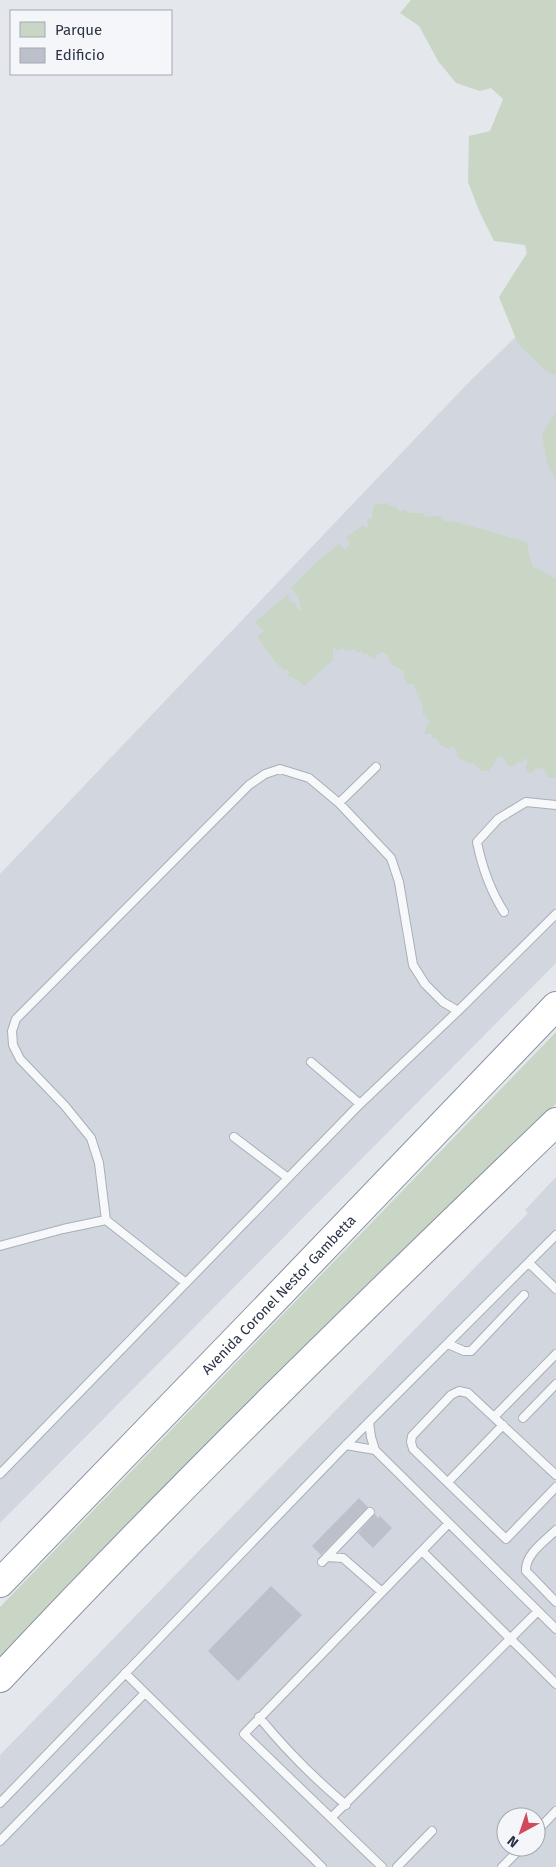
<svg xmlns="http://www.w3.org/2000/svg" width="556" height="1867" font-family="'Fira Sans',sans-serif">
<style>
.built{fill:#d2d6de;fill-rule:evenodd}
.green{fill:#c9d6c5}
.building{fill:#bbc0ca}
.lines{fill:none;stroke-linecap:round;stroke-linejoin:round}
.lane-casing{stroke:#a9aeb7;stroke-width:10}
.highway-casing{stroke:#8b94a3;stroke-width:30}
.lane{stroke:#f7f8fa;stroke-width:8}
.highway{stroke:#fff;stroke-width:28}
.labels{text-anchor:middle;dominant-baseline:central;stroke-width:4.5;stroke-linejoin:round;paint-order:stroke}
.street-label{font-size:14px;fill:#2b3445;stroke:#f4f6f9}
</style>
<rect width="100%" height="100%" fill="#e4e7ec"/>
<!-- built -->
<path class="built" d="M556 298V963L0 1523V874L471 380Z
M556 1177V1867H0V1755L528 1213 525 1210ZM506 1817H536V1847H506Z"/>
<!-- green -->
<path class="green" d="M411 0H556V375L546 371 518 344 499 297 527 253 525 245 494 241 480 213 468 182 469 136 490 131 503 99 491 88 480 91 456 83 438 61 419 26 400 13Z
M556 412V480L547 463 542 434Z
M388 503 390 506H395L399 511 406 510 407 513H422L426 517 440 516 445 521 456 522 527 542 530 558 533 567 538 568 556 580V778L548 777 542 766 540 769 535 768 533 773H529L526 771 525 767 528 762 527 759H524L523 763 517 762 514 767 506 765 505 758 498 757 489 771H481L475 764 461 760 457 756 458 752 452 746 448 749 441 745 437 739 433 738 431 734H424L428 724 430 723 427 720 428 718 426 715H423L422 703 419 700 418 695H422L416 692 414 683 408 685 403 676 404 671 392 665 388 656 383 652 376 655V660L367 654H362L361 651 358 653 353 649 346 651 343 648 338 650 333 648V660L304 686 299 681 287 676 290 672 288 670H283C273 659 265 649 257 636L264 631 255 622 287 595 289 596 290 601 295 603 299 611 301 609 298 597 291 588 319 560 339 544 345 549 350 544 347 537 363 525 366 528 369 525 367 522 368 519 372 518 374 505Z
M556 1032V1104L348 1305 0 1667V1607Z"/>
<!-- building -->
<path class="building" d="M359 1498 368 1507 321 1555 312 1546Z
M375 1514 378 1518 380 1516 392 1528 373 1548 358 1533Z
M271 1586 302 1615 238 1681 208 1651Z"/>
<g class="lines">
<defs>
<path id="lane" d="M339 803 376 767
M504 912C490 890 482 867 477 842L498 819 526 802 556 805
M311 1062 360 1104
M234 1137 288 1178
M0 1246 63 1229 106 1220
M529 1263 556 1289
M186 1283 106 1220 99 1163 91 1138 65 1106 20 1059 13 1045 12 1031 16 1019 249 785 265 774 280 769 309 778 339 803 391 858 399 882 413 965 425 984 443 1002 458 1011
M448 1344 464 1351H471L524 1295
M494 1417 556 1354
M523 1418 556 1384
M369 1422 371 1437 375 1450 556 1629
M346 1445 375 1450
M0 1474 360 1104 458 1011 556 914
M556 1475 468 1393 459 1391 451 1395 412 1436 411 1442 413 1449 506 1539 556 1487
M448 1482 503 1425
M556 1530C545 1541 525 1554 526 1571L556 1602
M422 1551 556 1684
M327 1557 343 1558 382 1592
M322 1562 370 1512
M125 1673 322 1867
M259 1717C285 1749 315 1779 346 1805
M0 1803 346 1445 556 1235
M332 1817 538 1611
M536 1832 556 1811
M0 1841 145 1693
M382 1867 244 1734 449 1523
M397 1867 432 1831
M502 1867 522 1847"/>
<g id="highway">
<path id="s1" d="M0 1583 271 1303 556 1006"/>
<path d="M0 1678C179 1486 367 1304 556 1122"/>
</g>
</defs>
<!-- lane casing -->
<use href="#lane" class="lane-casing"/>
<!-- highway casing -->
<use href="#highway" class="highway-casing"/>
<!-- lane -->
<use href="#lane" class="lane"/>
<!-- highway -->
<use href="#highway" class="highway"/>
</g>
<g class="labels">
<!-- street labels -->
<g class="street-label">
<text stroke="none"><textPath href="#s1" startOffset="401">Avenida Coronel Nestor Gambetta</textPath></text>
</g>
</g>
<!-- legend -->
<rect x="10" y="10" width="162" height="65" fill="#f4f6f9" stroke="#a4a8b1"/>
<rect x="20" y="22" width="25" height="15" fill="#c9d6c5" stroke="#a4a8b1"/>
<text x="55" y="35" font-size="15" fill="#2b3445">Parque</text>
<rect x="20" y="48" width="25" height="15" fill="#bbc0ca" stroke="#a4a8b1"/>
<text x="55" y="60" font-size="15" fill="#2b3445">Edificio</text>
<!-- north arrow -->
<g transform="translate(521 1832) rotate(220)"><circle r="24" fill="#f4f6f9" stroke="#a4a8b1"/>
<path d="M0-4L9 19L0 12L-9 19Z" fill="#d1495b"/>
<text y="-8" font-size="14" font-weight="bold" text-anchor="middle" fill="#2b3445">N</text>
</g>
</svg>
